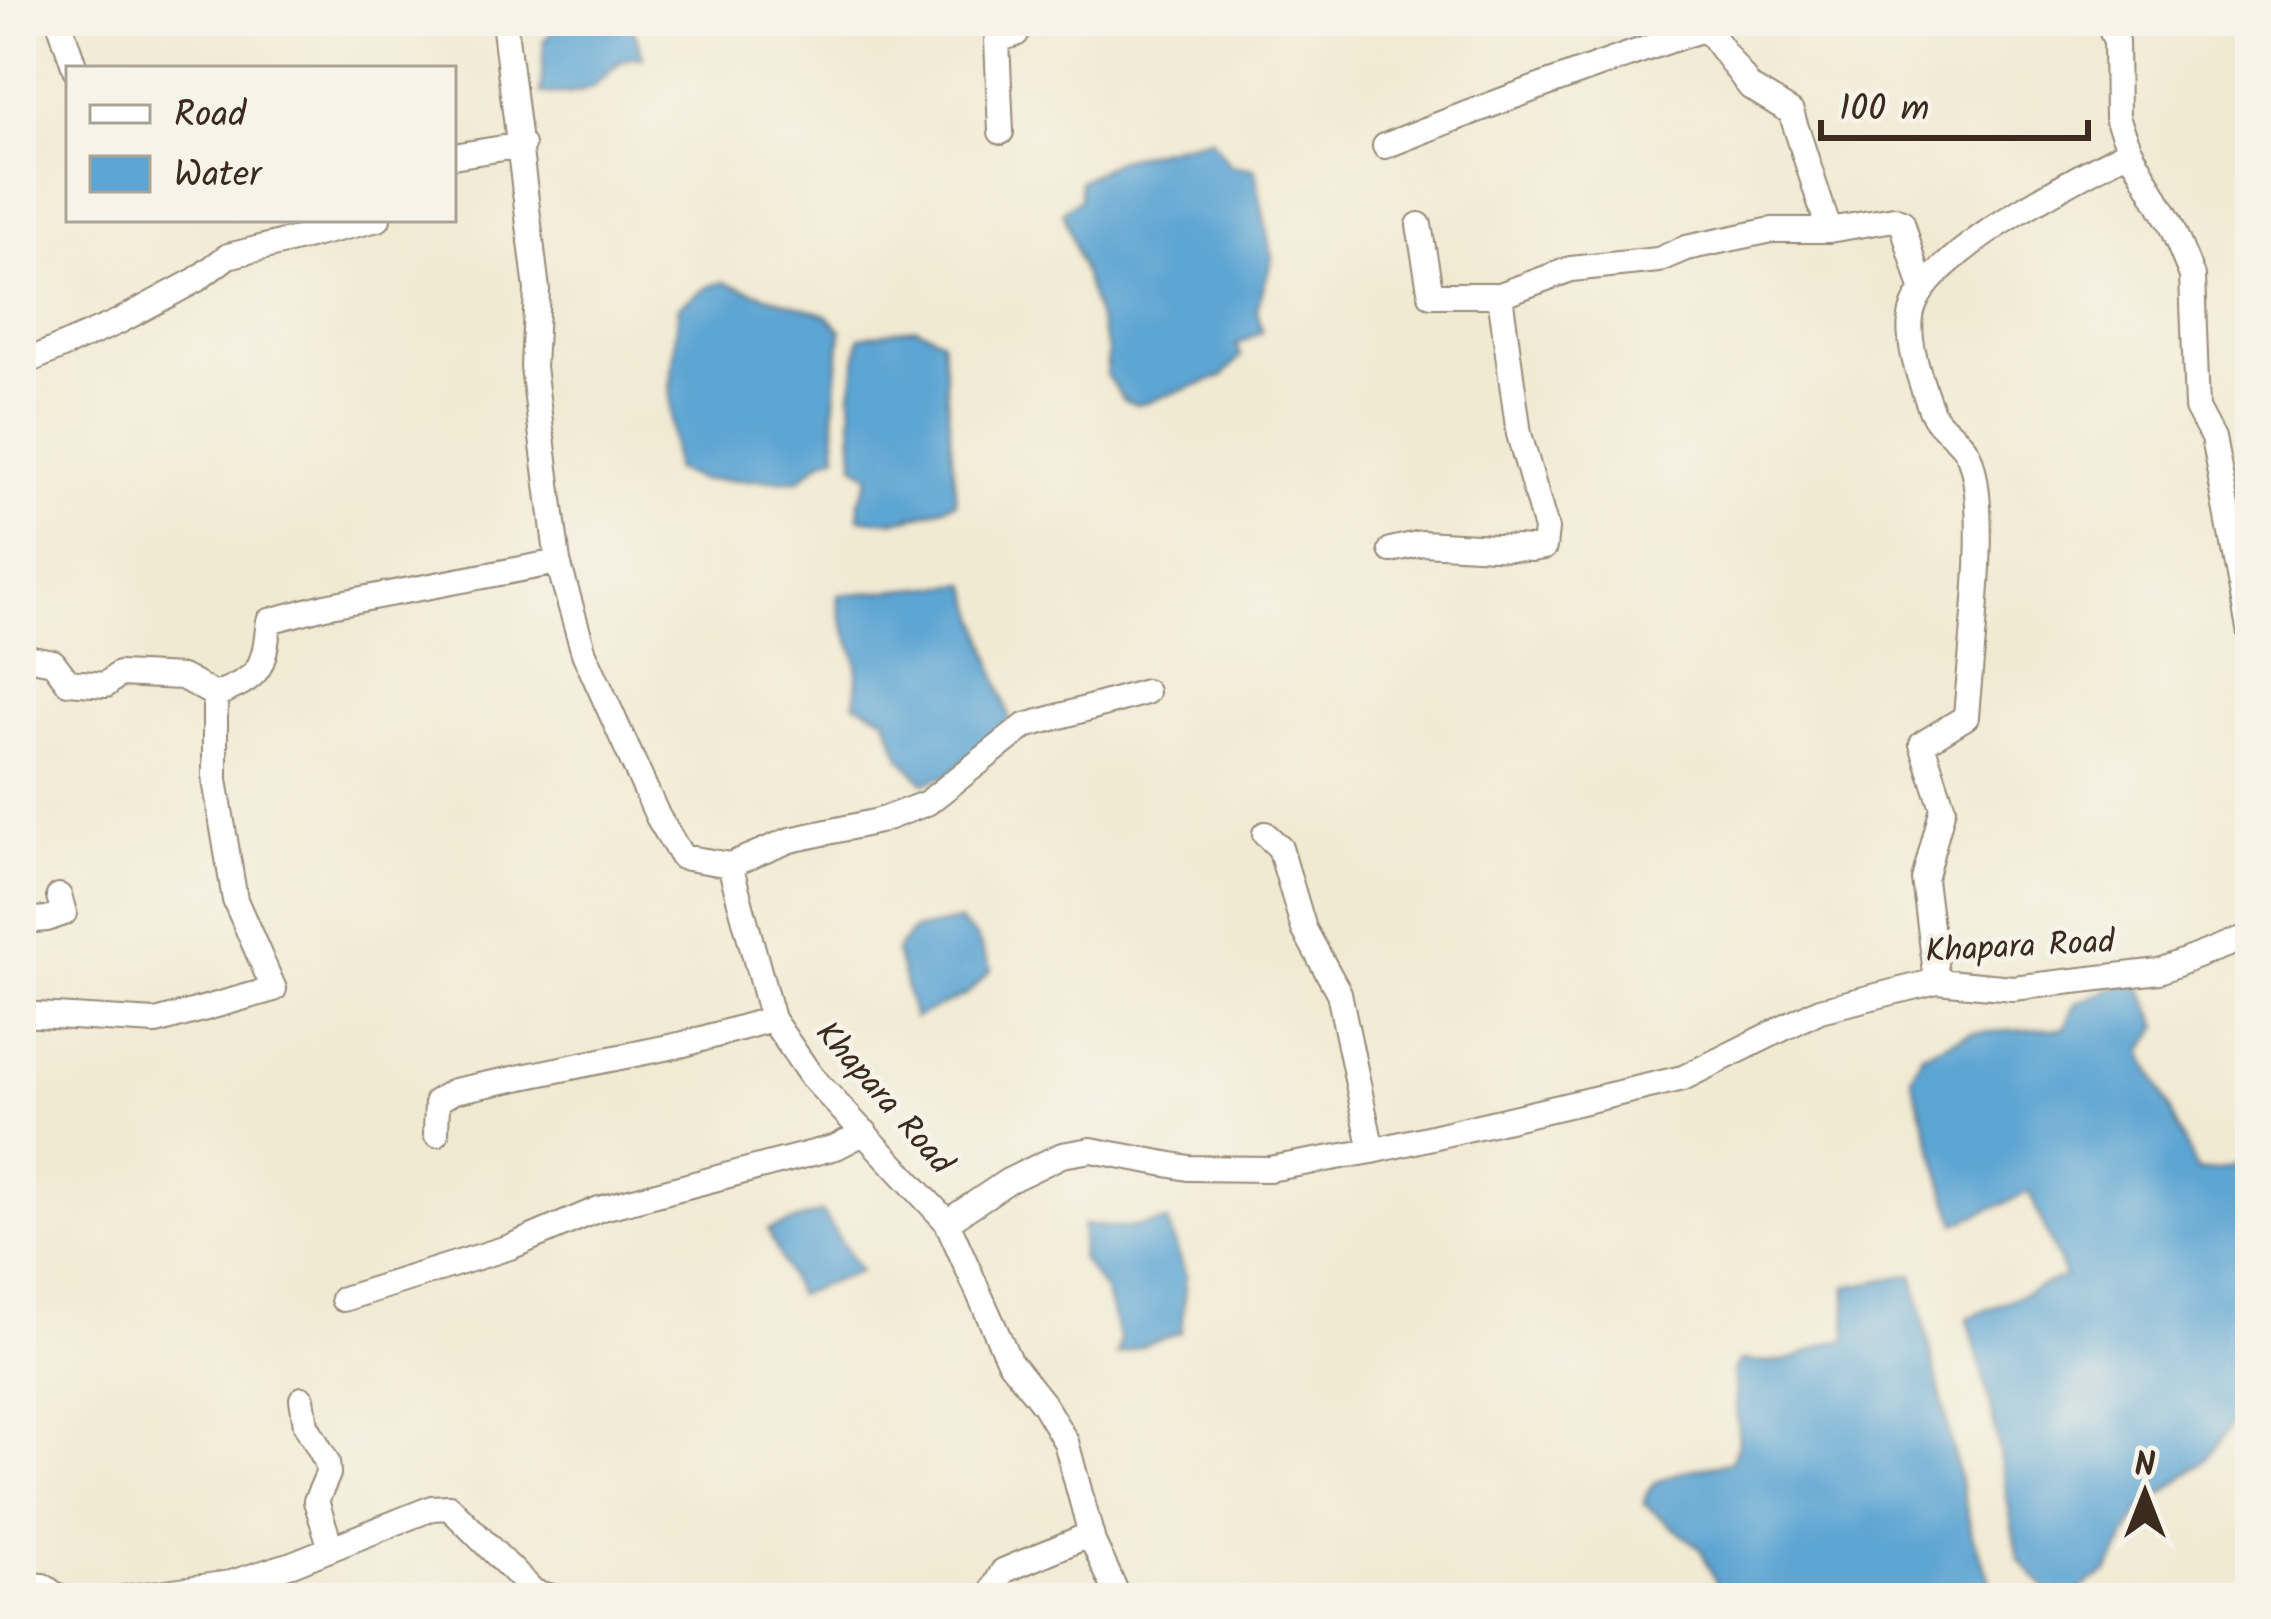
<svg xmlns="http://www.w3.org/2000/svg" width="2271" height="1619" font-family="Kalam,sans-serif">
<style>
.water{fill:#5da5d3;stroke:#4c6878;stroke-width:3}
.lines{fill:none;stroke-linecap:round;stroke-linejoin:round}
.minor-casing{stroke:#968a78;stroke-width:28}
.minor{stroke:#fff;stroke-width:24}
.labels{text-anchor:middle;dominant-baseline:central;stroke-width:9;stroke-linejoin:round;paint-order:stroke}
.street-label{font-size:33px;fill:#3b2a1e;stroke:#f7f3e8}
</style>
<rect width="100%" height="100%" fill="#f7f3e8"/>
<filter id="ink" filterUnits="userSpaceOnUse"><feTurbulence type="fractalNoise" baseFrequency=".00833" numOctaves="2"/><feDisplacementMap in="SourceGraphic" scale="24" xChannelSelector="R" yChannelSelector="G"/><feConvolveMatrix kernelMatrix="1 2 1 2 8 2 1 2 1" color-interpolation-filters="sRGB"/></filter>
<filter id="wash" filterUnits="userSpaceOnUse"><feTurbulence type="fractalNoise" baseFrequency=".004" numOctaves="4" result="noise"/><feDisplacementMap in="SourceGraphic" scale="48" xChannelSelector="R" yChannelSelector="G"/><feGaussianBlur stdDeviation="2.7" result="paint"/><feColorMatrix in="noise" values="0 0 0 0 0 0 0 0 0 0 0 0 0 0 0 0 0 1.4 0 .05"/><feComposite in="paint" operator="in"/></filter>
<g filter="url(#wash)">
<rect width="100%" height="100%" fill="#f1ead3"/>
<!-- water -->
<path class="water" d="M553 21H631L643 57C615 56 611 74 592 87 578 95 556 95 541 93L544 40 551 34Z
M1211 138 1230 165 1255 169 1272 259 1257 309 1262 332 1236 345 1241 356 1222 377 1138 405 1124 400 1106 375 1108 350 1063 211 1080 199V181L1120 159Z
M723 282 827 315 841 330 834 411 837 454 821 461 799 480H700L674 470 670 391 679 306 707 287Z
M916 327 942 340 956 502C919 517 899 525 859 518V501L870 476 854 464 851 394 860 337Z
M968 584 1010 720 948 775 924 783 902 759 885 717 855 703C856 690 858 675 857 662 853 641 835 616 839 595Z
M958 921 977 938 991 970 967 994 914 1018 896 951 913 930Z
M2137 979 2159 1026 2143 1051 2197 1171 2235 1167 2250 1157V1400L2203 1462 2140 1511 2109 1571 2065 1598H2054L2018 1558 1990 1403 1968 1318 2065 1276 2029 1192 1956 1224 1911 1077 1922 1054 1971 1033 2065 1028 2077 1003Z
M822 1212 860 1271 797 1295 768 1230Z
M1167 1221 1186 1276 1181 1332 1117 1355 1120 1340 1105 1291 1081 1258 1083 1225 1129 1228Z
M1913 1274 1972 1534 1997 1598H1743L1717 1585 1701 1549 1644 1504C1647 1470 1704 1469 1731 1462L1739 1441 1733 1371 1740 1361C1756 1361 1775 1364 1791 1359 1811 1353 1826 1341 1847 1339L1846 1287Z"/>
</g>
<g filter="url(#ink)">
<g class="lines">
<defs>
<path id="minor" d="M59 21 75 69
M504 21 537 290 533 367 558 562 584 653 658 817 682 857 730 865 772 1019 811 1076 947 1222 1009 1361 1044 1405 1066 1442 1093 1542 1119 1598
M1001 132 997 40 1016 34V21
M1385 146C1491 103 1598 65 1706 28L1750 87 1791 112 1829 230
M2130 150 2170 223 2192 276 2197 408 2213 438 2250 634
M453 156 522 145
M1419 225 1431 295H1500L1571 269 1658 260 1686 248 1772 230H1829L1894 219 1902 222 1922 289
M21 364 118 322 196 280 228 256 378 219
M1391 550 1422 543 1532 549 1544 547 1546 529 1519 434 1500 295
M21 656 53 662 68 682 106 685 119 674 182 677 215 695
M1265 834 1280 848 1304 929 1339 993 1372 1151
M730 865 790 840 879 821 927 803 1025 726 1146 692
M21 921 47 919 64 913 59 896
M1937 981 1924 880 1943 808 1922 744 1966 717C1970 657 1992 500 1967 452 1958 436 1938 427 1931 410 1921 382 1905 341 1912 312 1927 253 2077 178 2130 150L2117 118 2116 41 2107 21
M21 1014 156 1022 274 989 235 900 215 780V695C262 676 263 670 269 621L325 606 558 562
M436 1134 437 1101 454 1091 684 1044 772 1019
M947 1222 1008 1181 1062 1155 1091 1150 1188 1168 1269 1169 1372 1151 1683 1078 1820 1010 1937 981 2013 988 2159 971 2250 936
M343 1299 510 1247 599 1209 836 1147 865 1132
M302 1399 306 1425 327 1462 328 1474 316 1501 331 1548
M21 1584 43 1586 60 1598
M122 1598 231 1583 292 1564 432 1508 449 1507 534 1592 557 1598
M989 1598 1003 1571 1091 1534"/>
</defs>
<!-- minor casing -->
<use href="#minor" class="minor-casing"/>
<!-- minor -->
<use href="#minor" class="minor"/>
</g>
</g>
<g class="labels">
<!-- street labels -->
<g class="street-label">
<text transform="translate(2020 948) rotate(-3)">Khapara Road</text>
<text transform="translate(883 1099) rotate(49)">Khapara Road</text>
</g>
</g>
<!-- margin -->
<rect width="2271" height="1619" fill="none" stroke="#f7f3e8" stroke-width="72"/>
<!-- legend -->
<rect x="66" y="66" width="390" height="156" fill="#f7f3e8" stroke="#aca397" stroke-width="3"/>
<rect x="90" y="105" width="60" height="18" fill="#ffffff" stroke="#aca397" stroke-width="3"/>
<text x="174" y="126" font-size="36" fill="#3b2a1e">Road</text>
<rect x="90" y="156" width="60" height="36" fill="#5da5d3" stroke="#aca397" stroke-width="3"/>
<text x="174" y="186" font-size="36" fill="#3b2a1e">Water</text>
<!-- north arrow -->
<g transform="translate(2145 1493)" stroke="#f7f3e8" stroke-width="9" paint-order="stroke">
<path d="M0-9L21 45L0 30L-21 45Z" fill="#3b2a1e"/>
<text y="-18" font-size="33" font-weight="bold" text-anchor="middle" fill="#3b2a1e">N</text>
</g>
<!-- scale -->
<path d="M1821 120v18h267v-18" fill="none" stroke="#3b2a1e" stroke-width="6"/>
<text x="1839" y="120" font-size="36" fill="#3b2a1e" stroke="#f7f3e8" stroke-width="9" paint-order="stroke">100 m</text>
</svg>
